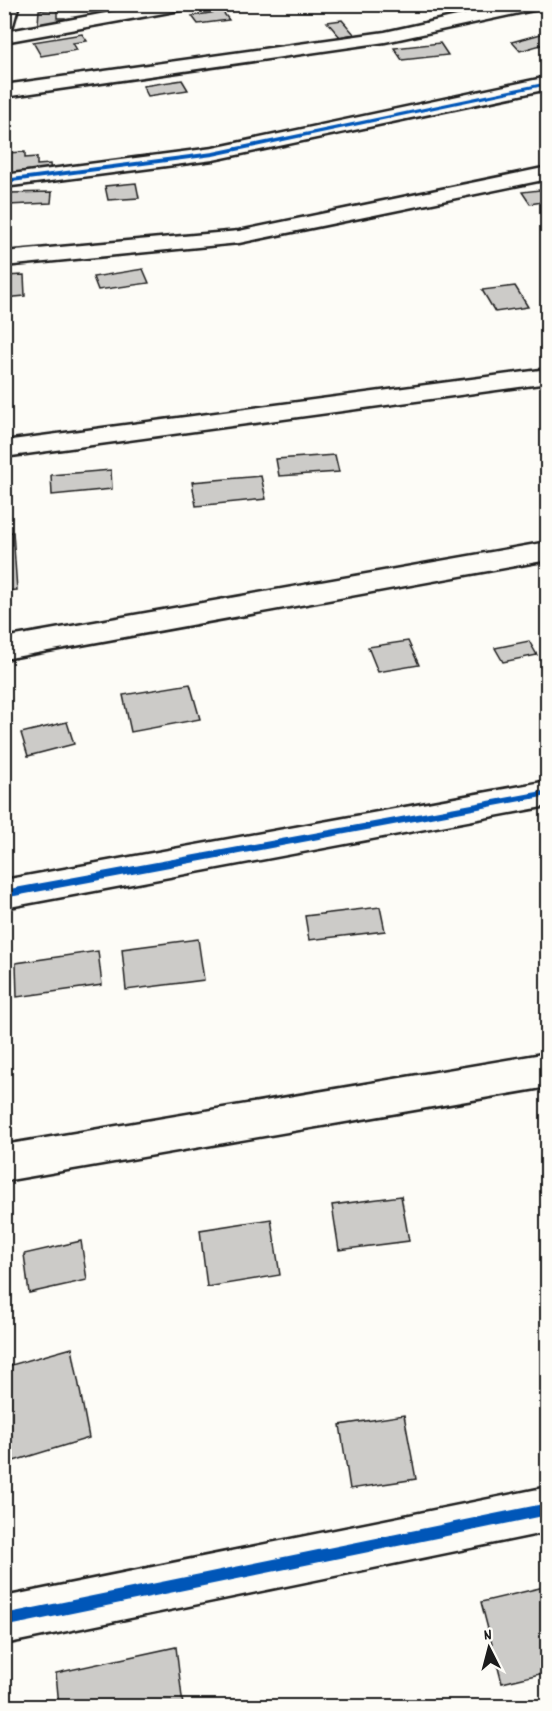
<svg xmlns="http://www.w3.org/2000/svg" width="552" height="1711" font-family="Dekko,sans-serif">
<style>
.building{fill:#cccbc8;stroke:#1c1c1c;stroke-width:1.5}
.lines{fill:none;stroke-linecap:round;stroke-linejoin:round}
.street-casing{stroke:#1c1c1c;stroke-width:5}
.secondary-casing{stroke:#1c1c1c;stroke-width:5}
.street{fill:#fdfcf7;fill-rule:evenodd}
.secondary{fill:#fdfcf7;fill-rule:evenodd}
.cycleway-casing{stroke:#fdfcf7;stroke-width:4}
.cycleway{fill:#0057b8;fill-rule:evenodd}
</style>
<rect width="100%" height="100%" fill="#fdfcf7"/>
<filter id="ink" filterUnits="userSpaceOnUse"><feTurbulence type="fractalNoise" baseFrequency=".0167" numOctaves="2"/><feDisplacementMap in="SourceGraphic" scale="12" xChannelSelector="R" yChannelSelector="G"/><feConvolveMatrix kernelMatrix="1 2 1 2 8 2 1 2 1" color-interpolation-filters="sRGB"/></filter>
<g filter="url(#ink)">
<!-- building -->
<path class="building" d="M57 9V18H65L64 24H38L39 10Z
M222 11 229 20 198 24 192 16Z
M342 20 354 34 340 37 327 22Z
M548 32V43L520 51 512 42Z
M82 34 87 41 73 43 77 50 41 56 33 42Z
M440 43 448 55 402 60 394 48Z
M182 80 188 90 148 96 143 86Z
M25 152V158L37 157V165L50 164 51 173 4 176V153Z
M136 183 139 198 108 200 105 186Z
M548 189V201L530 204 522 192Z
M52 192 51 203 8 205 9 193Z
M143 269 149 283 98 290 93 277Z
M24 275 25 296 4 298V276Z
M515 286 528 307 495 312 482 290Z
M335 455 339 472 279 476 276 459Z
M111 470 112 489 52 495 51 475Z
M261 476 266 499 196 506 192 482Z
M13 532 17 590 4 591V533Z
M408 641 419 665 378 672 368 647Z
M529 641 537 655 503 662 495 648Z
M190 684 200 719 131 732 123 695Z
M67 722 74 744 28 756 21 733Z
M380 907 385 931 309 940 305 916Z
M198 939 204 980 126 990 122 949Z
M98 951 102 985 17 997 16 963Z
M401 1196 409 1241 339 1250 332 1205Z
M271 1219 280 1275 207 1287 200 1230Z
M81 1241 87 1280 29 1293 24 1254Z
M72 1348 89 1438 4 1464V1367Z
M404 1415 416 1479 350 1489 340 1425Z
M548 1586V1672L502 1683 481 1602Z
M176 1647 183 1706H59L56 1673Z"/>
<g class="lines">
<defs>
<path id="street" d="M154 4H194L186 9 4 42V32Z
M511 4H546L538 9 385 42 4 97V85L385 32Z
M548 77V89L213 160 4 187V175L213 148Z
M548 167V179L239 243 4 266V252L239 231Z
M548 369V383L4 457V441Z
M548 542V560L4 659V638Z
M548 781V806L4 908V880Z
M548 1053V1087L4 1181V1145Z
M548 1487V1532L4 1644V1597Z"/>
<path id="secondary" d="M4 4H19L13 25 4 30Z"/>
</defs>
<!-- street casing -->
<use href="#street" class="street-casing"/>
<!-- secondary casing -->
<use href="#secondary" class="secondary-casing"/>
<!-- street -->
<use href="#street" class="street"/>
<!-- secondary -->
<use href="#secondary" class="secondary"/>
<defs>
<path id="cycleway" d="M548 82V85L213 156 4 183V179L213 152Z
M548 790V796L4 898V890Z
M548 1503V1515L4 1627V1614Z"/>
</defs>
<!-- cycleway casing -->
<use href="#cycleway" class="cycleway-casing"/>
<!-- cycleway -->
<use href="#cycleway" class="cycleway"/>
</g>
</g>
<!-- margin -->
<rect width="552" height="1711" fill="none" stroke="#fdfcf7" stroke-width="24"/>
<rect x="12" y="12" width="528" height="1687" fill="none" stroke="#1c1c1c" stroke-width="2" filter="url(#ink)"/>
<!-- north arrow -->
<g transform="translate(489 1648) rotate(354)" stroke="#fdfcf7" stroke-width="4.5" paint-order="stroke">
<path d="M0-4.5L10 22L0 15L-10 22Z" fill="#1c1c1c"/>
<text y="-9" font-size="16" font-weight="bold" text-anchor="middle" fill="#1c1c1c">N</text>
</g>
</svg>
